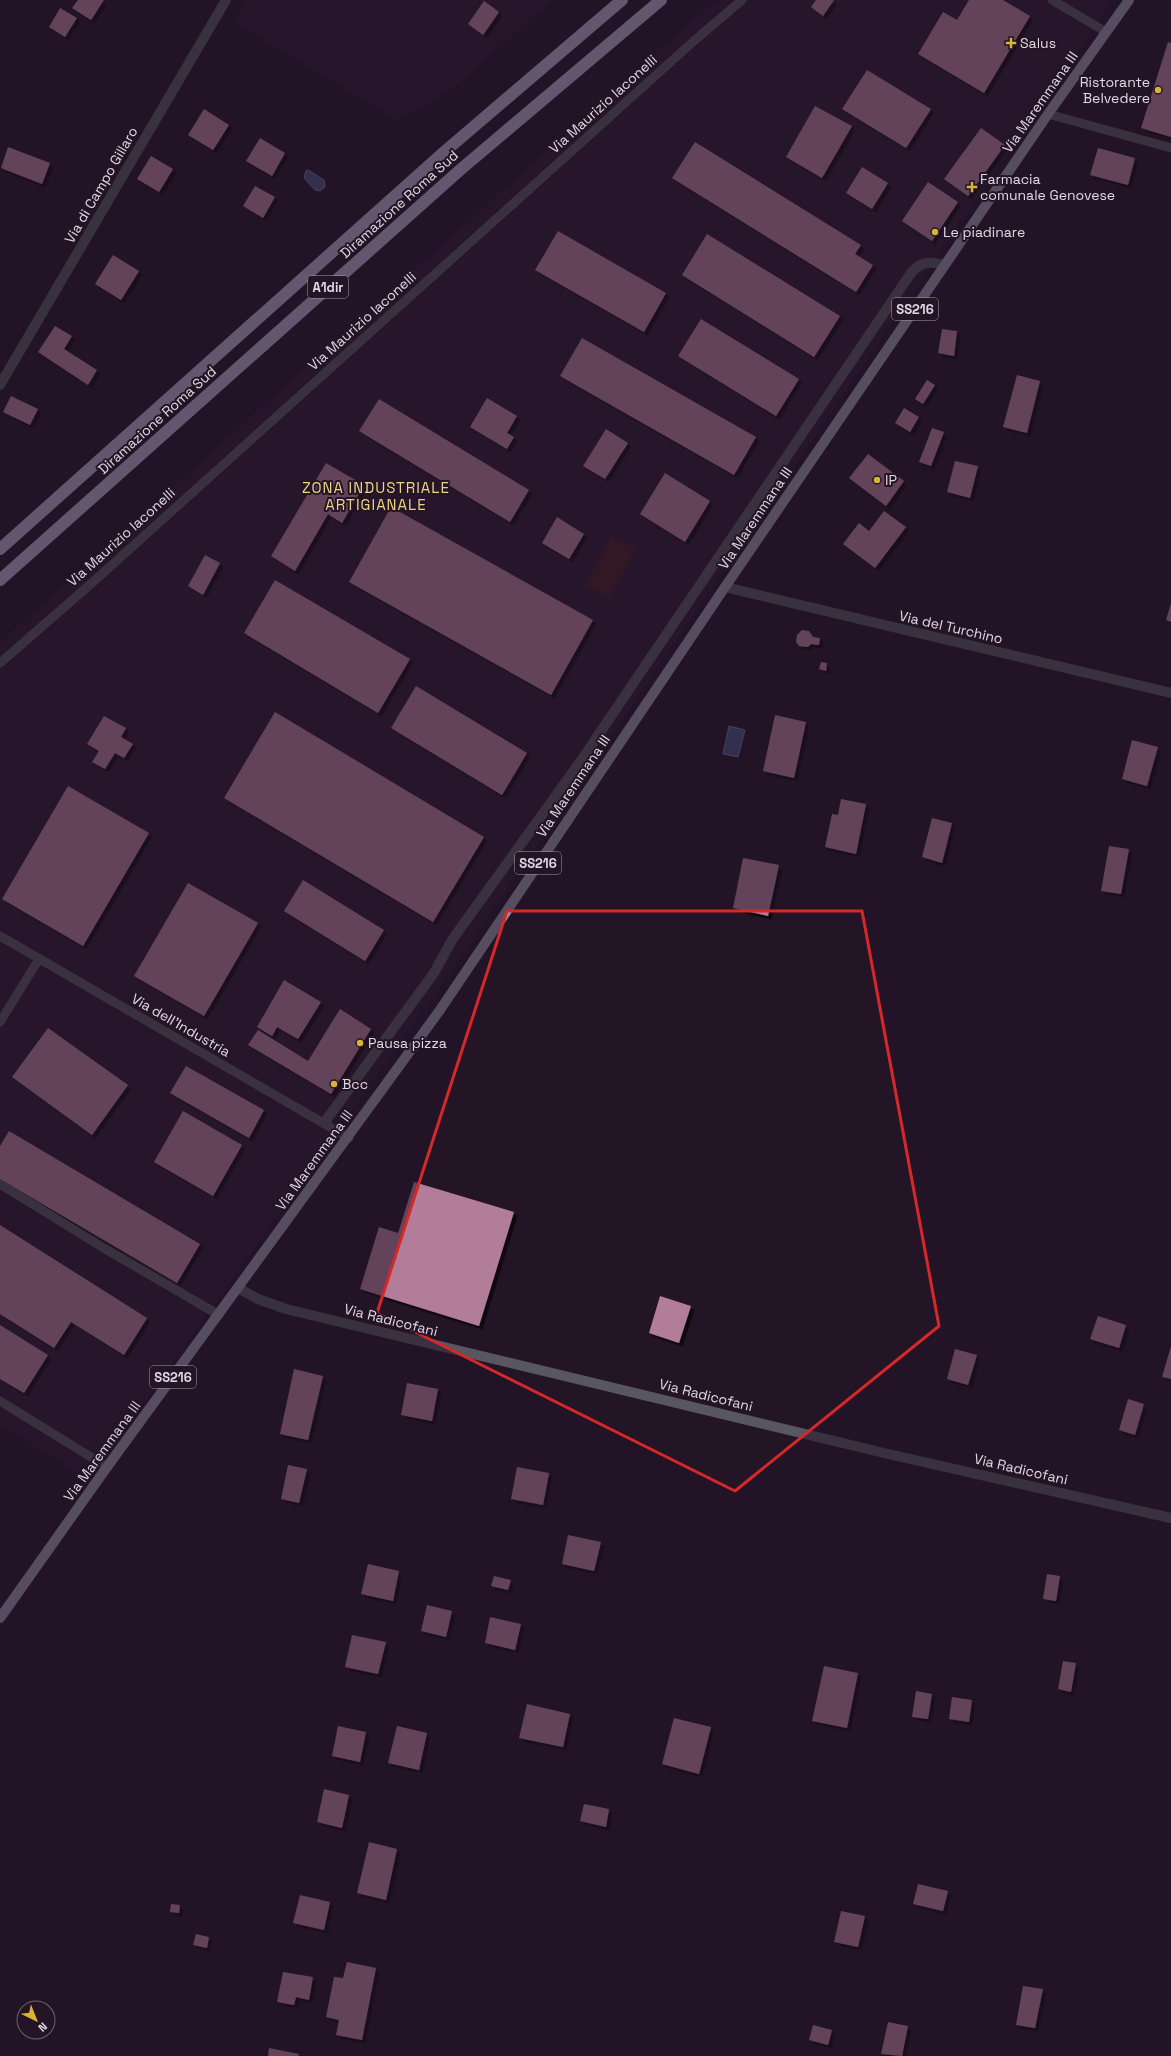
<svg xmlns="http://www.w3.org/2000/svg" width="1171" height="2056" font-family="'Space Grotesk',sans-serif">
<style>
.built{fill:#2d1a31}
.green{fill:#451e23}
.water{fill:#445480;stroke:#737b9e}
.building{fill:#b27d98;filter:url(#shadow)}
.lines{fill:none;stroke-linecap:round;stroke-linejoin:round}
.service{stroke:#585661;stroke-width:9}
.minor{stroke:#585661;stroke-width:10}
.primary{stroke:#9692a8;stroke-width:10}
.motorway{stroke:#afa9c5;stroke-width:12}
.marked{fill:none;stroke:#d62828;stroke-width:3;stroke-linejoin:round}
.poi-dot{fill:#d9b334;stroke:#231426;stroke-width:1.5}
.labels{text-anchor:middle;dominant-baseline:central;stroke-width:4;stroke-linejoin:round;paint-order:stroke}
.shield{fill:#231426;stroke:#a89caa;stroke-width:1}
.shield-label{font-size:13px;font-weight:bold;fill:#e1d7e3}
.poi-label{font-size:14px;fill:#e1d7e3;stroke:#231426;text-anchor:start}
.street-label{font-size:14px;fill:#e1d7e3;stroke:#231426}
.neighbourhood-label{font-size:15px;letter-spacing:1px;fill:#edd387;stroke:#231426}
</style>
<defs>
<filter id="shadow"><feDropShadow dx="3.5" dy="3.5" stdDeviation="0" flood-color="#0009"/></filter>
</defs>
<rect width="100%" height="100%" fill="#231426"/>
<!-- built -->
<path class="built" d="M247 0H551L461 82 399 121 234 22Z
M720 0H1112L457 962 89 1480 0 1424V643L696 17Z"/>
<!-- green -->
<path class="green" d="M612 536 636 549 609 597 586 584Z"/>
<!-- water -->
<path class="water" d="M306 171 308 170 324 180 325 187 320 191 315 190 304 178Z
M729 726 745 730 738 757 723 754Z"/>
<!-- building -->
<path class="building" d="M78 0H104L91 20 72 8Z
M816 0H834L823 16 811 7Z
M969 0H1003L1030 16 984 93 918 54 943 12 957 20Z
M484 1 499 12 483 35 468 24Z
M60 8 77 18 65 37 49 27Z
M1168 42 1171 43V137L1141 128Z
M867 70 931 109 906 148 842 109Z
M815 106 852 126 822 178 786 157Z
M204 109 229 125 213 150 188 135Z
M981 128 1005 145 968 196 944 179Z
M260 138 285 153 272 176 246 161Z
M695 142 861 245 855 254 873 265 856 292 672 178Z
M8 147 50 163 42 184 1 168Z
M1098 148 1135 158 1128 185 1090 175Z
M151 156 173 169 159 192 137 179Z
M862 167 888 183 872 209 846 193Z
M928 182 958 202 932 241 902 221Z
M255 186 275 197 263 218 243 206Z
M558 231 666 293 644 332 535 270Z
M707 234 840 316 814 357 682 275Z
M113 255 139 271 121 300 95 284Z
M701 319 799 379 776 416 678 356Z
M55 326 72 336 64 349 97 370 88 385 38 352Z
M942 329 957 331 954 356 938 353Z
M582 338 756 437 734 475 560 376Z
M1017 375 1040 381 1027 433 1003 427Z
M927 380 935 385 923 404 915 399Z
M11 396 38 409 30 425 3 412Z
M487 398 517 416 507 433 514 437 507 449 470 427Z
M379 399 529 490 510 522 359 431Z
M904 408 919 417 910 432 895 423Z
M932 428 944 432 931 466 919 462Z
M606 429 628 443 605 479 583 466Z
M868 454 904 481 886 506 849 478Z
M955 461 978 466 970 498 947 492Z
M326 463 364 485 342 523 328 514 295 571 271 556Z
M665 473 710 501 685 542 640 514Z
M391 507 593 620 551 695 349 582Z
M884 511 906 527 875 568 843 544 859 523 869 531Z
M557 517 584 534 569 559 542 543Z
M205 555 220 563 203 595 188 586Z
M275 580 410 659 378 713 244 633Z
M1171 603V622L1166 620Z
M802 630 809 631 813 637 820 638 819 645 811 644 808 647 799 646 796 642 797 635Z
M821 662 827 663 826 671 819 669Z
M416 686 527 753 502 795 391 728Z
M275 712 484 837 433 922 224 798Z
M775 715 806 722 794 778 763 771Z
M104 716 126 728 121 737 133 744 124 758 115 753 105 769 92 762 99 751 87 744Z
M1132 740 1158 747 1147 786 1122 779Z
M68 786 149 833 83 946 2 899Z
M841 799 866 804 856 854 825 847 832 814 838 815Z
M932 818 952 823 942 863 922 857Z
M1109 846 1129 849 1121 894 1101 891Z
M743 858 779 865 768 916 733 908Z
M303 880 384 930 365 961 284 911Z
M188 883 258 923 204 1016 134 976Z
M284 980 321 1002 298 1039 277 1027 272 1036 257 1027Z
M340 1009 371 1029 331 1094 248 1045 258 1030 308 1061Z
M48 1028 128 1085 92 1135 12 1077Z
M186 1066 264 1110 249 1138 170 1093Z
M183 1111 242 1145 213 1196 154 1162Z
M9 1131 200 1244 177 1283 0 1179V1146Z
M414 1182 514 1212 479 1326 360 1289 379 1227 398 1233Z
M0 1225 147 1318 124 1355 71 1322 54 1348 0 1314Z
M660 1296 691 1306 679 1343 649 1333Z
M1098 1316 1126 1325 1119 1348 1090 1339Z
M0 1325 48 1355 24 1393 0 1379Z
M1171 1346V1379L1162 1377Z
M955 1349 977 1355 968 1385 947 1379Z
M294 1369 323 1376 308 1440 280 1434Z
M407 1383 438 1389 432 1421 401 1415Z
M1128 1399 1144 1404 1135 1435 1119 1430Z
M288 1465 307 1469 299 1503 281 1499Z
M517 1467 549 1473 543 1505 511 1499Z
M568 1535 601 1542 594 1571 562 1564Z
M368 1564 399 1571 393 1601 361 1594Z
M1047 1574 1060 1576 1056 1601 1043 1599Z
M494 1576 511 1580 508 1590 491 1586Z
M427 1605 452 1611 446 1637 421 1631Z
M490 1617 521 1624 515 1650 485 1643Z
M352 1635 386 1642 378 1674 345 1667Z
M1063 1661 1076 1663 1071 1692 1058 1689Z
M824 1666 858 1673 847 1728 812 1721Z
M916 1691 932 1694 928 1719 912 1717Z
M952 1697 972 1700 969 1722 949 1719Z
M527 1704 570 1714 563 1747 519 1738Z
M674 1718 711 1727 699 1774 662 1764Z
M338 1726 366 1732 360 1762 332 1756Z
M397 1726 427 1733 419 1770 388 1763Z
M324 1789 349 1795 342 1828 317 1822Z
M584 1804 609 1809 606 1827 580 1821Z
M369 1842 397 1849 386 1900 357 1893Z
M918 1884 948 1891 943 1911 913 1904Z
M300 1895 330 1902 324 1930 293 1923Z
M171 1904 180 1905 179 1913 170 1912Z
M841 1911 865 1916 858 1947 834 1942Z
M196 1934 209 1937 207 1948 193 1945Z
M347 1962 376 1968 362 2040 336 2035 339 2020 326 2017 334 1977 343 1978Z
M283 1972 313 1977 309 2000 296 1997 294 2005 277 2002Z
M1023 1986 1043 1989 1035 2028 1016 2025Z
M888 2022 908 2026 902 2056 881 2054Z
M813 2025 832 2030 828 2045 809 2040Z
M269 2048 299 2054 298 2056H268Z"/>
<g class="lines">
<!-- service -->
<path class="service" d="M1052 0 1106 32
M1048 114 1171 148
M0 663 93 582 695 40 742 0
M0 936 349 1138
M0 1022 39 959
M0 1184 102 1247 219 1315
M0 1401 107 1467"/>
<!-- minor -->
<path class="minor" d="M0 385 226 0
M725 587 1171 693
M324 1123 434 973 452 940 580 762 911 273C921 261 930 261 945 265
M238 1288 258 1299 286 1309 884 1453 1171 1518"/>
<!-- primary -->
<path class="primary" d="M0 1618 107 1467 440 1010 725 587 1048 114 1129 0"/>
<!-- motorway -->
<path class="motorway" d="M0 549 443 153 622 0
M0 580 460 170 661 0"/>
</g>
<!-- marked area -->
<path d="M0 0H1171V2056H0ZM507 911H862L939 1326 735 1491 377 1313Z" fill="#231426" fill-opacity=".55" fill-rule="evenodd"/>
<path class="marked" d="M507 911H862L939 1326 735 1491 377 1313Z"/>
<!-- markers -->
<g class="poi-dot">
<path d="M1009 37h4v4h4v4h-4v4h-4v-4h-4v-4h4z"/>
<circle cx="1158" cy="90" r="4"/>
<path d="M970 181h4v4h4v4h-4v4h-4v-4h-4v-4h4z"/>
<circle cx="935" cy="232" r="4"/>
<circle cx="877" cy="480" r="4"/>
<circle cx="360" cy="1043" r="4"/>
<circle cx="334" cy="1084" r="4"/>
</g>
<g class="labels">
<!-- shield labels -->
<g class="shield">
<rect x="308" y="276" width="40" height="22" rx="3"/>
<rect x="892" y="298" width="46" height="22" rx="3"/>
<rect x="515" y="852" width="46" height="22" rx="3"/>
<rect x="150" y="1366" width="46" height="22" rx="3"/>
</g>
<g class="shield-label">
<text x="328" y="287">A1dir</text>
<text x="915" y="309">SS216</text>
<text x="538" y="863">SS216</text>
<text x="173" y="1377">SS216</text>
</g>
<!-- poi labels -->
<g class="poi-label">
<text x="1020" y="43">Salus</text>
<text x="1150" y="82" text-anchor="end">Ristorante<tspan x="1150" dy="16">Belvedere</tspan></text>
<text x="980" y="179">Farmacia<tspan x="980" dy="16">comunale Genovese</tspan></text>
<text x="943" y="232">Le piadinare</text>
<text x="885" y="480">IP</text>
<text x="368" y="1043">Pausa pizza</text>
<text x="342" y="1084">Bcc</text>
</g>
<!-- street labels -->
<g class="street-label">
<text transform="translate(1040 102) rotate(-55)">Via Maremmana III</text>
<text transform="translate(603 104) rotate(-42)">Via Maurizio Iaconelli</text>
<text transform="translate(101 185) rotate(-60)">Via di Campo Gillaro</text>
<text transform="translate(399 204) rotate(-42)">Diramazione Roma Sud</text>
<text transform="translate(362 321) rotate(-42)">Via Maurizio Iaconelli</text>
<text transform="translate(157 420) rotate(-42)">Diramazione Roma Sud</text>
<text transform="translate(755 518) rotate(-56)">Via Maremmana III</text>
<text transform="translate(121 537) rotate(-42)">Via Maurizio Iaconelli</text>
<text transform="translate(951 627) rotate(13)">Via del Turchino</text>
<text transform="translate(573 786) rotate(-56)">Via Maremmana III</text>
<text transform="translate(181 1025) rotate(30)">Via dell'Industria</text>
<text transform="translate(314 1160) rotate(-54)">Via Maremmana III</text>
<text transform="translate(391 1320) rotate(14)">Via Radicofani</text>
<text transform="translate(706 1395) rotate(14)">Via Radicofani</text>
<text transform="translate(102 1451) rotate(-54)">Via Maremmana III</text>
<text transform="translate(1021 1469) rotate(13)">Via Radicofani</text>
</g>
<!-- neighbourhood labels -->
<g class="neighbourhood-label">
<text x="376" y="487">ZONA INDUSTRIALE<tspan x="376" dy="17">ARTIGIANALE</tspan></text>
</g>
</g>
<!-- north arrow -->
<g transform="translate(36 2020) rotate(137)"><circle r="19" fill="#231426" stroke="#6f6272"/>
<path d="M0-3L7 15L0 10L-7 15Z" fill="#d9b334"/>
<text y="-6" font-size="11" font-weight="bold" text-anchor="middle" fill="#e1d7e3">N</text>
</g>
</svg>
